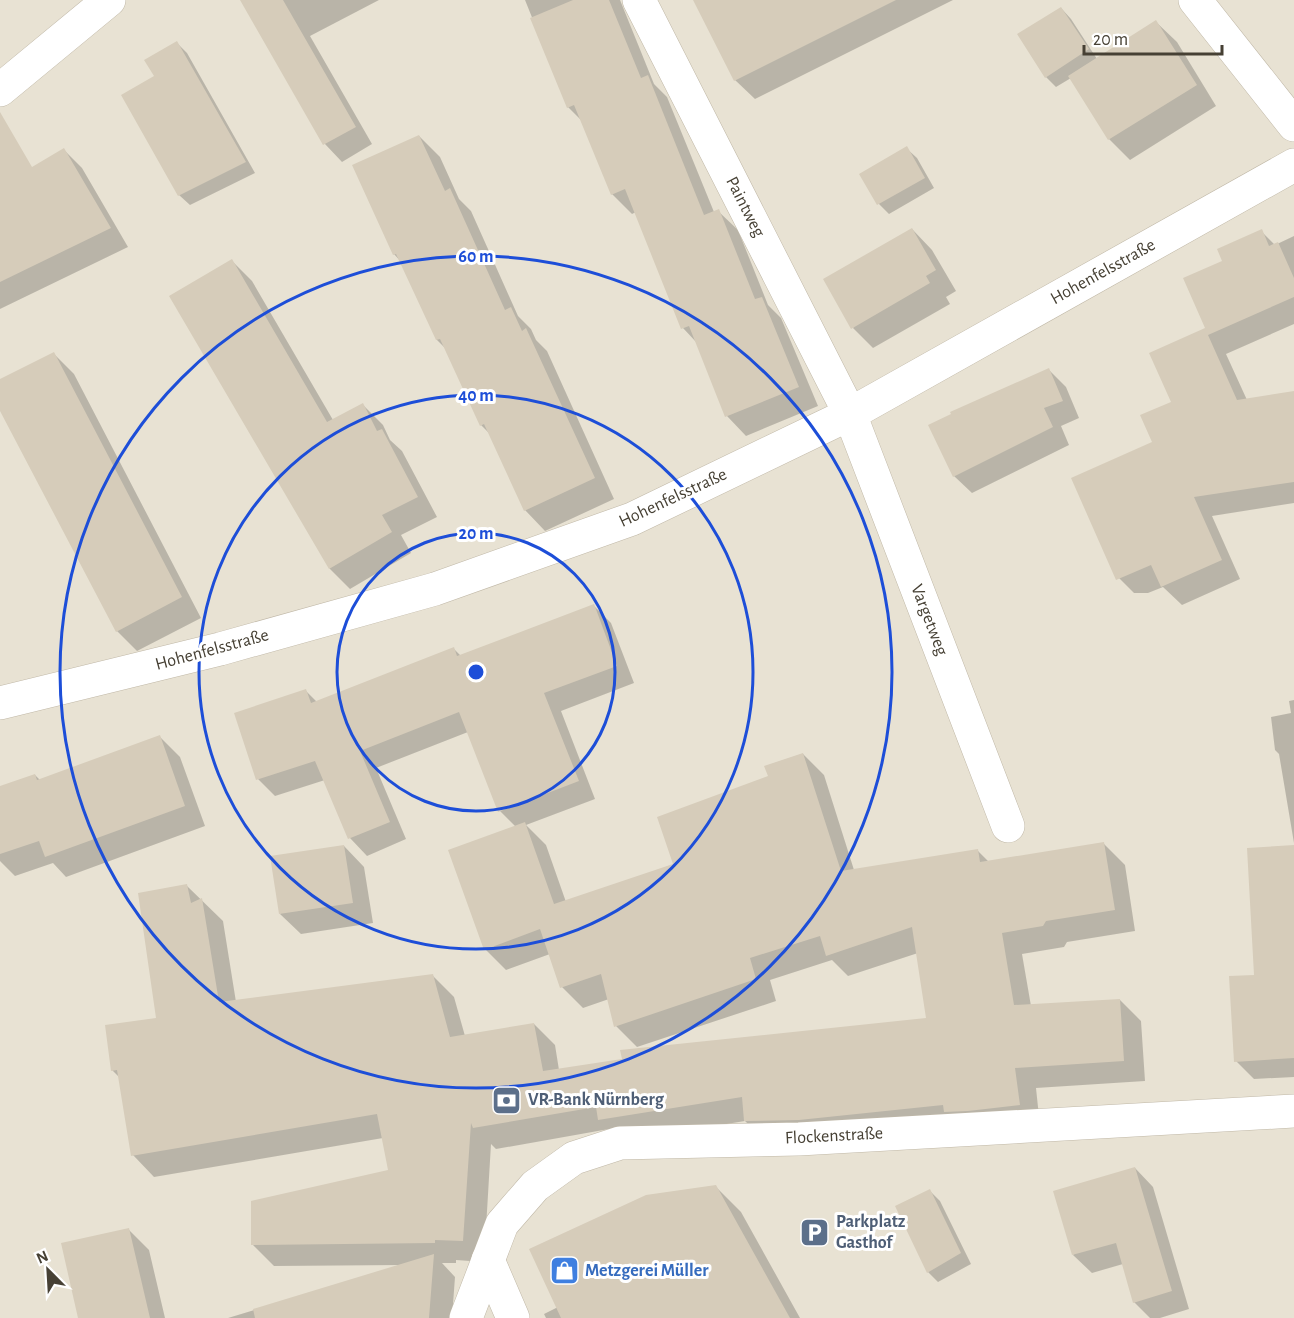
<svg xmlns="http://www.w3.org/2000/svg" width="1294" height="1318" font-family="'Alegreya Sans',sans-serif">
<style>
.residential{fill:#e8e2d3}
.shadow{fill:#0003}
.building{fill:#d6ccba}
.lines{fill:none;stroke-linecap:round;stroke-linejoin:round}
.pedestrian-casing{stroke:#c0b8a7;stroke-width:34}
.minor-casing{stroke:#c0b8a7;stroke-width:34}
.pedestrian{stroke:#fff;stroke-width:33}
.minor{stroke:#fff;stroke-width:33}
.ring{fill:none;stroke:#1d4ed8;stroke-width:3}
.labels{text-anchor:middle;dominant-baseline:central;stroke-width:6;stroke-linejoin:round;paint-order:stroke}
.street-label{font-size:18px;fill:#464034;stroke:#fff}
.service-label{font-size:18px;font-weight:bold;fill:#4e5e75;stroke:#fff;text-anchor:start}
.shop-label{font-size:18px;font-weight:bold;fill:#366cbe;stroke:#fff;text-anchor:start}
.centre{fill:#1d4ed8;stroke:#fff;stroke-width:3}
.ring-label{font-size:18px;text-anchor:middle;font-weight:bold;fill:#1d4ed8;stroke:#fff;stroke-width:6;stroke-linejoin:round;paint-order:stroke}
</style>
<rect width="100%" height="100%" fill="#f4f0e5"/>
<!-- residential -->
<path class="residential" d="M0 0H1294V1318H0Z"/>
<!-- shadow -->
<path class="shadow" d="M242 0H379L310 36 372 144 342 162 325 144Z
M525 0H620L654 84 667 97 714 212 718 211 738 230 768 305 781 318 818 406 746 436 727 416 697 343 683 328 636 212 632 214 612 194 583 122 568 107Z
M719 0H953L755 99 735 80Z
M1061 8 1071 19 1097 59 1156 22 1177 42 1216 106 1130 160 1109 139 1071 78 1056 87 1046 77Z
M177 43 187 53 255 173 190 205 179 195 156 77Z
M419 136 440 157 459 199 471 211 518 316 531 329 536 340 547 351 614 499 545 531 525 510 490 434 481 425 445 348 437 340 402 263 394 254Z
M906 148 917 158 934 188 889 214 879 204 861 175Z
M64 150 82 168 128 247 0 309V202Z
M912 229 932 250 956 291 946 297 950 304 873 348 853 328Z
M1261 231 1275 245 1294 236V324L1226 354 1247 400 1294 393V503L1212 516 1240 579 1182 605 1163 587 1148 593H1134L1115 574 1154 443 1207 329 1224 261Z
M232 261 252 281 333 420 363 405 383 425 390 440 402 451 437 517 401 535 411 553 350 589 330 569 171 296Z
M54 354 74 374 201 618 137 651 117 631 0 407V381Z
M1049 370 1066 387 1079 418 1061 426 1069 445 972 493 954 476Z
M594 606 611 623 634 683 561 711 595 799 526 825 546 845 566 902 675 864 769 777 803 754 824 775 854 870 978 851 989 862 1104 844 1125 865 1135 931 1067 942 1064 947 1022 954 1031 1006 1120 1000 1141 1021 1145 1081 1036 1088 1040 1126 767 1142 745 1121 621 1141 609 1129 496 1149 491 1144 484 1262 456 1260V1263H442L455 1277 452 1318H228L403 1265 274 1266 253 1245 390 1171 383 1138 154 1177 133 1155 120 1078 112 1070 157 1019 187 886 223 921 236 1002 433 976 454 997 465 1036 534 1024 555 1045 559 1070 928 1019 918 953 848 976 832 960 770 980 776 1001 637 1047 616 1026 609 999 583 1008 562 987 550 954 506 970 485 949 516 827 500 811 468 732 376 768 406 839 367 856 350 838 325 780 275 796 258 779 306 691 317 702 454 649 461 656Z
M1294 700V843L1279 754 1275 750 1271 717 1291 713 1289 701Z
M160 737 180 757 205 826 66 877 53 863 15 876 0 861V787L35 775 40 780Z
M344 846 364 867 373 923 301 934 280 914Z
M1294 846V1077L1254 1079 1236 1061 1256 977Z
M1135 1168 1153 1187 1189 1309 1160 1318H1150L1134 1302 1123 1264 1092 1273 1073 1255Z
M715 1186 741 1212 800 1318H546L544 1314 558 1307Z
M930 1191 940 1201 971 1264 938 1282 928 1272Z
M129 1230 149 1250 165 1318H79Z"/>
<!-- building -->
<path class="building" d="M240 0H283L356 127 323 145Z
M573 0H609L641 78 648 75 704 215 719 209 755 299 762 297 799 387 725 417 689 326 681 329 625 189 611 195 574 105 567 108 530 18Z
M693 0H896L734 81Z
M1061 7 1089 49 1045 78 1017 34Z
M1156 20 1197 85 1108 140 1068 76Z
M177 41 246 162 178 196 121 95 154 76 144 60Z
M0 112 32 167 64 148 111 228 0 282Z
M419 135 445 191 450 188 505 310 511 307 522 331 526 328 595 478 524 511 484 424 480 426 440 339 436 340 396 254 393 255 352 165Z
M907 146 925 178 877 205 859 174Z
M912 228 936 270 926 276 930 283 851 329 823 279Z
M1262 229 1269 246 1278 242 1294 278V297L1208 335 1237 400 1294 391V482L1194 497 1222 560 1161 587 1151 565 1116 580 1071 478 1152 442 1140 415 1171 402 1149 353 1205 328 1183 278 1222 261 1217 249Z
M232 259 327 422 363 403 377 431 382 429 418 497 382 515 392 532 329 569 169 296Z
M54 352 182 597 116 632 0 411V379Z
M1049 368 1063 401 1044 408 1053 427 953 477 928 425 951 414 950 412Z
M594 604 617 666 544 693 579 781 498 812 459 712 360 751 390 822 348 839 315 761 256 780 234 713 306 689 311 703 454 647 457 656Z
M160 735 185 806 45 857 39 841 0 854V786L35 774 37 780Z
M803 753 841 871 978 849 980 862 1104 842 1115 910 1046 921 1043 926 1002 933 1014 1005 1120 999 1124 1061 1015 1068 1020 1105 968 1111 944 1112 943 1105 799 1120 744 1121 742 1097 598 1120 596 1107 473 1128 471 1123 463 1241 435 1240V1243L251 1245V1201L388 1170 377 1114 131 1156 117 1070 111 1071 105 1025 156 1018 138 893 187 884 191 903 202 898 219 1002 433 974 450 1037 534 1023 543 1071 622 1059 620 1050 926 1018 912 927 826 956 820 936 750 958 756 979 614 1027 601 974 560 988 540 929 484 950 448 850 525 822 554 904 673 864 657 817 768 776 764 766Z
M344 845 353 903 279 914 270 856Z
M1294 845V1058L1234 1062 1229 976 1254 975 1247 848Z
M1135 1167 1172 1291 1133 1303 1116 1243 1072 1255 1053 1191Z
M716 1185 790 1318H561L529 1249 646 1195Z
M930 1189 961 1253 927 1273 895 1206Z
M129 1228 150 1318H78L61 1243Z
M434 1254 429 1318H255L253 1309Z"/>
<g class="lines">
<defs>
<path id="pedestrian" d="M488 1260 513 1318"/>
<path id="minor" d="M639 0 850 414 1008 826
M1195 0 1294 125
M0 90 109 0
M0 703 220 649 435 589 632 519 850 414 1294 165
M466 1318 502 1224 535 1186 574 1158 620 1143 799 1139 1294 1111"/>
</defs>
<!-- pedestrian casing -->
<use href="#pedestrian" class="pedestrian-casing"/>
<!-- minor casing -->
<use href="#minor" class="minor-casing"/>
<!-- pedestrian -->
<use href="#pedestrian" class="pedestrian"/>
<!-- minor -->
<use href="#minor" class="minor"/>
</g>
<!-- distance rings -->
<g class="ring">
<circle cx="476" cy="672" r="139"/>
<circle cx="476" cy="672" r="277"/>
<circle cx="476" cy="672" r="416"/>
</g>
<!-- icons -->
<defs>
<symbol id="bank-square" viewBox="-11 -11 22 22"><rect x="-9" y="-9" width="18" height="18" rx="4" fill="#5c6f8a" stroke="#fff"/><path d="M-6-4H6V4H-6ZM0-2.3a2.3 2.3 0 1 0 0 4.6a2.3 2.3 0 1 0 0-4.6Z" fill="#fff"/></symbol>
<symbol id="parking-square" viewBox="-11 -11 22 22"><rect x="-9" y="-9" width="18" height="18" rx="4" fill="#5c6f8a" stroke="#fff"/><path d="M-3.5-5.5H1a3.5 3.5 0 0 1 0 7H-1V5.5H-3.5ZM-1-3.4V-.6H.8a1.4 1.4 0 0 0 0-2.8Z" fill="#fff"/></symbol>
<symbol id="shop-square" viewBox="-11 -11 22 22"><rect x="-9" y="-9" width="18" height="18" rx="4" fill="#3f7fe0" stroke="#fff"/><path d="M-5-2.5h2.3a2.7 3.5 0 0 1 5.4 0H5L5.5 6h-11ZM-1.5-2.5h3a1.5 2.3 0 0 0-3 0Z" fill="#fff"/></symbol>
</defs>
<g fill-rule="evenodd">
<use href="#bank-square" x="490" y="1084" width="33" height="33"/>
<use href="#parking-square" x="798" y="1216" width="33" height="33"/>
<use href="#shop-square" x="548" y="1254" width="33" height="33"/>
</g>
<g class="labels">
<!-- street labels -->
<g class="street-label">
<text transform="translate(745 207) rotate(63)">Paintweg</text>
<text transform="translate(1103 272) rotate(-29)">Hohenfelsstraße</text>
<text transform="translate(673 498) rotate(-25)">Hohenfelsstraße</text>
<text transform="translate(929 620) rotate(69)">Vargetweg</text>
<text transform="translate(212 650) rotate(-15)">Hohenfelsstraße</text>
<text transform="translate(834 1136) rotate(-3)">Flockenstraße</text>
</g>
<!-- service labels -->
<g class="service-label">
<text x="528" y="1100">VR-Bank Nürnberg</text>
<text x="836" y="1222">Parkplatz<tspan x="836" dy="21">Gasthof</tspan></text>
</g>
<!-- shop labels -->
<g class="shop-label">
<text x="585" y="1271">Metzgerei Müller</text>
</g>
</g>
<circle cx="476" cy="672" r="9" class="centre"/>
<g class="ring-label">
<text x="476" y="262">60 m</text>
<text x="476" y="401">40 m</text>
<text x="476" y="539">20 m</text>
</g>
<!-- north arrow -->
<g transform="translate(48 1270) rotate(336)" stroke="#ffffff" stroke-width="4.5" paint-order="stroke">
<path d="M0-4.5L10 22L0 15L-10 22Z" fill="#464034"/>
<text y="-9" font-size="16" font-weight="bold" text-anchor="middle" fill="#464034">N</text>
</g>
<!-- scale -->
<path d="M1084 45v9h138v-9" fill="none" stroke="#464034" stroke-width="3"/>
<text x="1093" y="45" font-size="18" fill="#464034" stroke="#ffffff" stroke-width="4.5" paint-order="stroke">20 m</text>
</svg>
